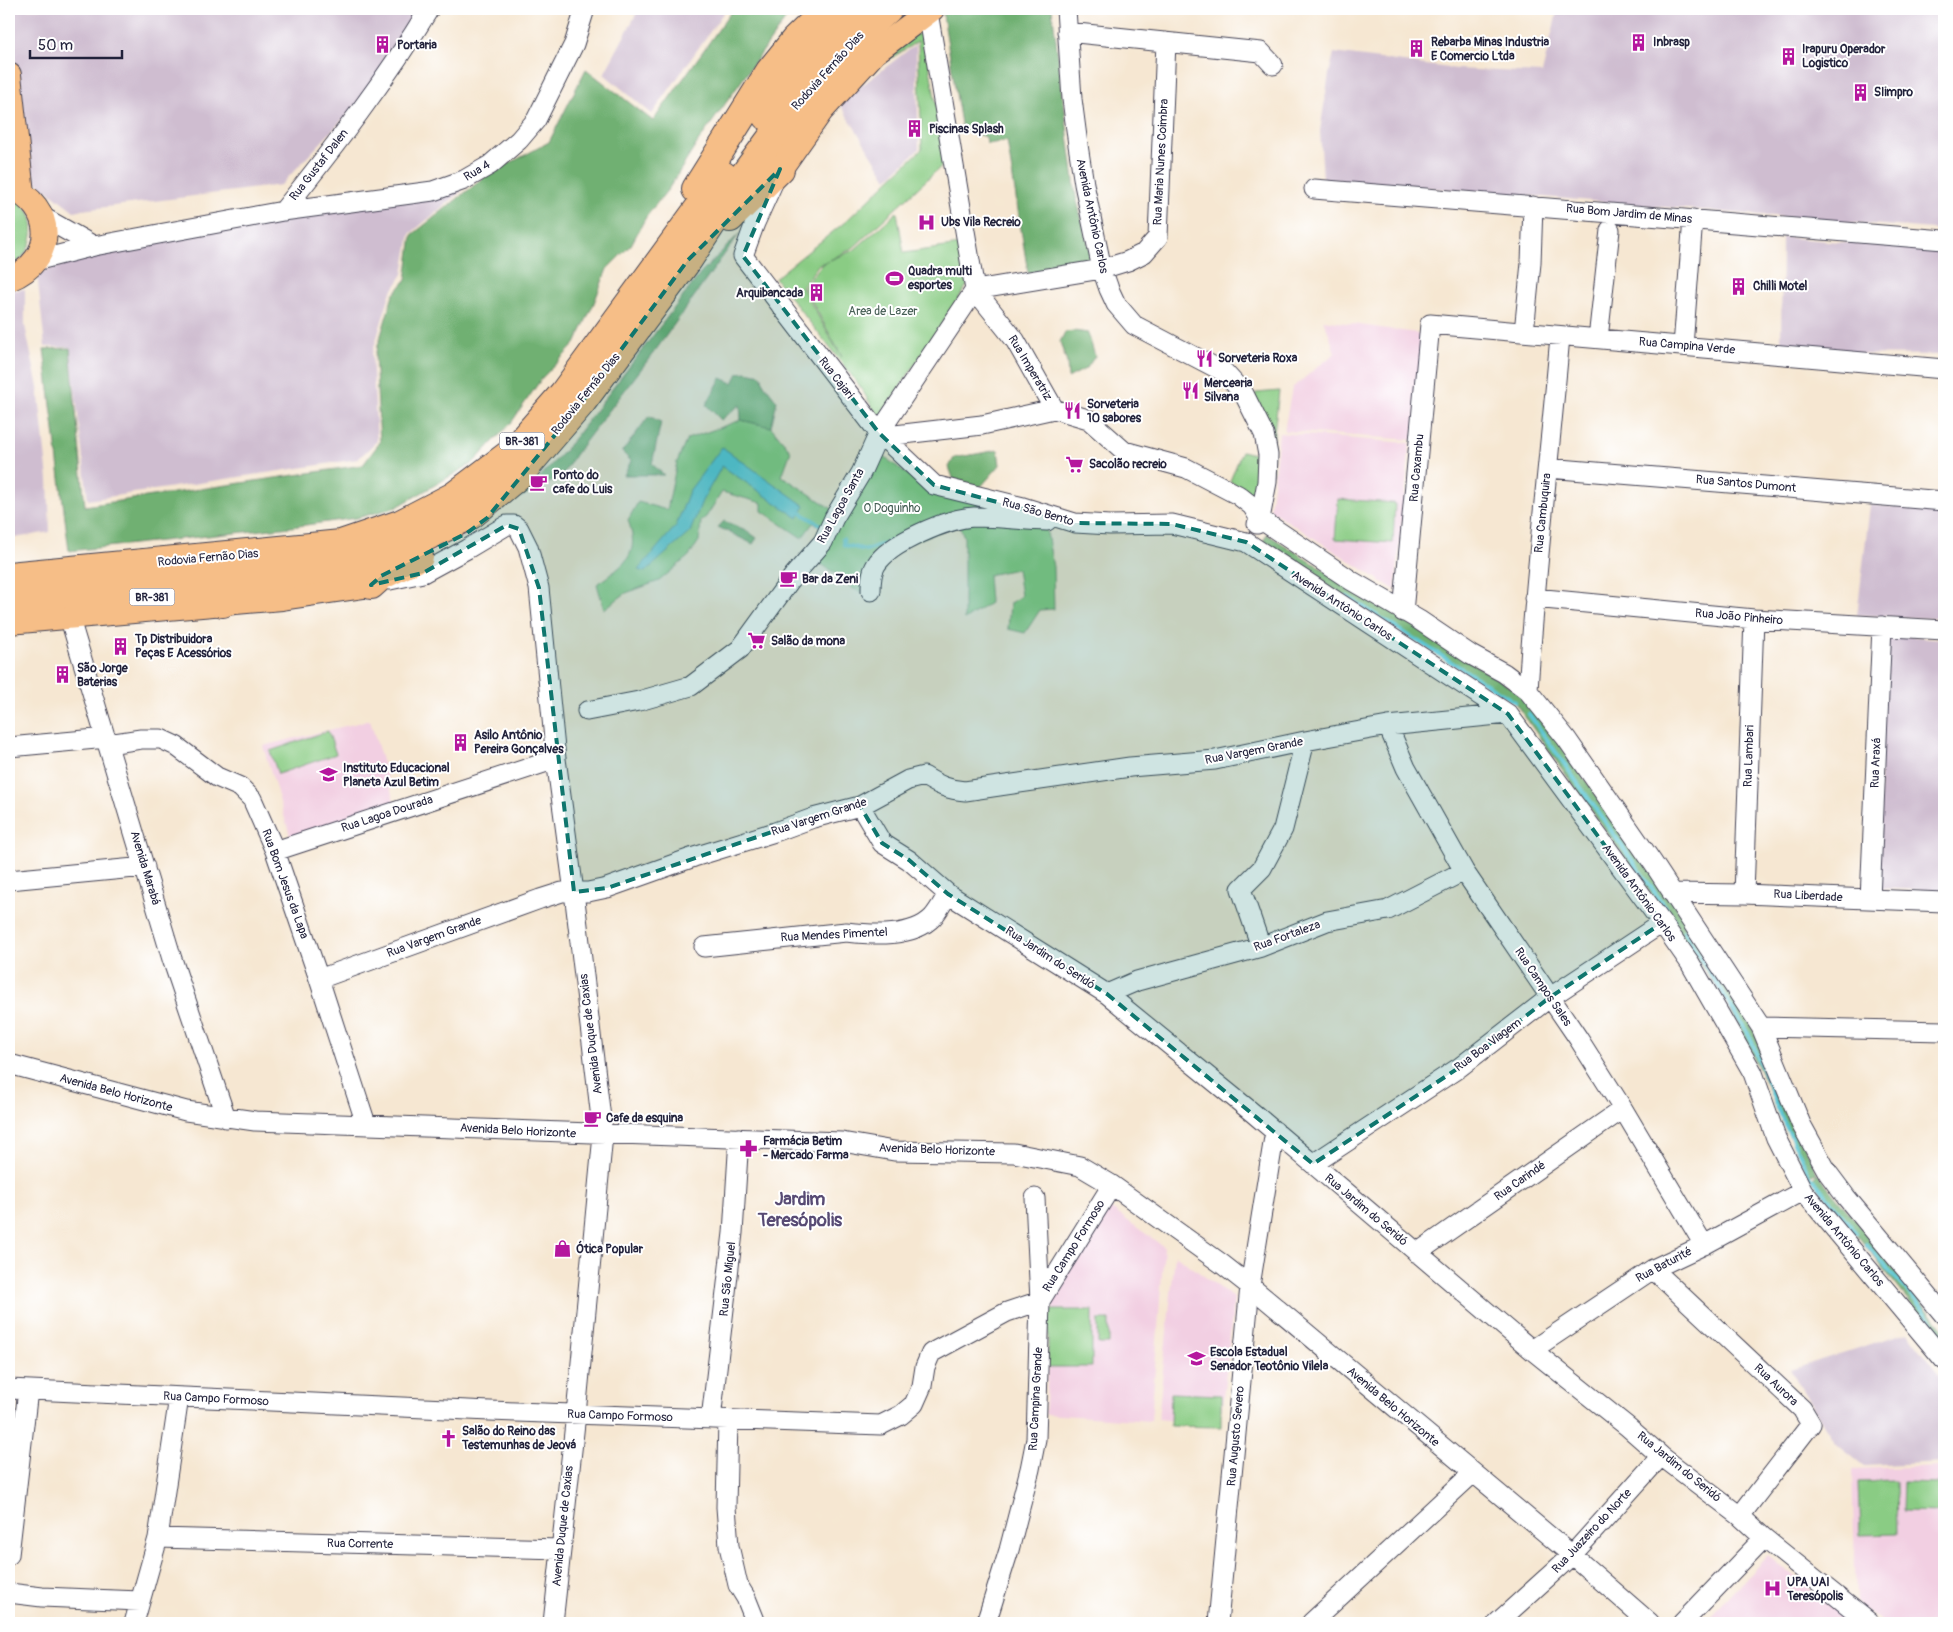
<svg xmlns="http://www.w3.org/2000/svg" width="1953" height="1632" font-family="Pangolin,sans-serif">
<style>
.built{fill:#f2cfe2}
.industrial{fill:#cfbdd0}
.green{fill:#8acc84;stroke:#567760;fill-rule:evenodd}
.forest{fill:#6fb072;stroke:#486956}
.water{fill:#5dc7d8;stroke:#40748a}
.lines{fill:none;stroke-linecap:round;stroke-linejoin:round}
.stream{stroke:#5dc7d8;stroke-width:4}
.minor-casing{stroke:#424052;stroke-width:21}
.major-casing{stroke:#424052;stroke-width:26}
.highway-casing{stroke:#424052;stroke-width:30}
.minor{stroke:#fff;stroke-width:19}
.major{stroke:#f6be87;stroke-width:24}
.highway{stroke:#f6be87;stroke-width:28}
.marked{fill:#0f766e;fill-opacity:0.2;stroke:#0f766e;stroke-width:4;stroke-dasharray:10 6;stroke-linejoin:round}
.labels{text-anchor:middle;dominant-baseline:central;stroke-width:4;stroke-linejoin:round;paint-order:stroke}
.shield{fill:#fff;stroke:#646476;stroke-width:1}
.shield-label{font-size:11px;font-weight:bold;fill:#22223b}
.poi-label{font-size:12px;font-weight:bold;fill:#22223b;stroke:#fff;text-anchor:start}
.street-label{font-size:12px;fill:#22223b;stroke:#fff}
.park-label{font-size:12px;fill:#465e55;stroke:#fff}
.district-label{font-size:18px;font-weight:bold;fill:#584b74;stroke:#fff}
</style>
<rect width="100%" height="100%" fill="#fff"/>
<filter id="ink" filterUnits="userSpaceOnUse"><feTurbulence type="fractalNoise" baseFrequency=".02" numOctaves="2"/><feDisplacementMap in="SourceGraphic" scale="10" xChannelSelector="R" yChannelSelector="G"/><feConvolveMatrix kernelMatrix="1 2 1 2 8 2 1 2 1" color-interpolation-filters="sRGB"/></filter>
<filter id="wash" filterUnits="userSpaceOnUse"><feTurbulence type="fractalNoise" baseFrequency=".0096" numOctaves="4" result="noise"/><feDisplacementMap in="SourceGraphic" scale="20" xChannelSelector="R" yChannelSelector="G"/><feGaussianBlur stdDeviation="1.12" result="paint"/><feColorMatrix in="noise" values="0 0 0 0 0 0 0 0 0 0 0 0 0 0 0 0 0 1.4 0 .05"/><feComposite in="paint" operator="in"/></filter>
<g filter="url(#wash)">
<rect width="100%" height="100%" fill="#f6e7d2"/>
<!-- built -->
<path class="built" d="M1323 320 1424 334 1413 440 1284 431 1292 388 1335 353 1328 331Z
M1279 433 1410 443 1395 590 1270 510Z
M370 720 395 804 292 842 263 746Z
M1106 1205 1164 1247 1151 1421 1045 1414 1054 1288Z
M1175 1255 1234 1298 1220 1426 1158 1419Z
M1944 1466V1623H1883L1856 1601 1852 1469Z
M1768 1555 1852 1623H1703Z"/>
<!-- industrial -->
<path class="industrial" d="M9 9H425L374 86 281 185 74 211 29 176Z
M639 9H726L652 114 604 74Z
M1558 9H1944V230L1323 179 1320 131 1329 74 1334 53 1457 69 1542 73Z
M916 44 919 149 887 179 841 106 847 97Z
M463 190 410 234 403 274 390 294 372 354 377 441 358 459 88 500 70 347H45L37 273 135 242Z
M1782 237 1944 251V355L1830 354 1781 347Z
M25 289V326L38 387 48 479 50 532 9 539V291Z
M1870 505 1944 511V619L1857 615Z
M1881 634 1944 639V891L1879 888Z
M1907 1332 1944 1381V1462L1864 1466 1835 1443 1790 1370Z"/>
<!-- green -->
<path class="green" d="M916 34H924L946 162 853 248 830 260 854 250 897 212 904 253 960 245 970 281 881 416 876 413 859 385 775 278 845 222 922 149 918 41 890 59 888 56ZM828 261 822 264 804 287 842 357 835 346 802 287 819 264Z
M9 197C13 199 19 202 23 205 41 221 32 259 9 266Z
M1279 391 1274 433 1272 474 1252 401 1256 393Z
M741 420 771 427 791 451 782 476 834 510 825 528 813 523 802 538 762 511V503L722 492 706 517 701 521 699 541 689 556 659 581 626 593 604 609 597 584C625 564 641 556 628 520L638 502 667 510 677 462 687 439Z
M1242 451 1254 454 1260 459 1254 499 1230 481Z
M880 454 926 488 1044 515 1053 567 1054 609 1040 610 1025 633 1008 629 1010 603 1021 596 1017 569 988 575 990 603 964 620V537L959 524 894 549 872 596 851 588C844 576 827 569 815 560Z
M1338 499 1395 503 1393 543 1335 539Z
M328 731 336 754 278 774 270 751Z
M1048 1310H1092V1367H1048Z
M1098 1320H1109V1344H1098Z
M1171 1393 1221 1395V1427L1170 1426Z
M1896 1481 1897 1534 1860 1535 1858 1482Z
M1903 1482 1944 1483V1512L1902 1511Z"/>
<!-- forest -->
<path class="forest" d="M733 9H793L698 142 669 188 646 217 631 245 607 269 594 303 575 344 542 378 511 423 473 463 397 507 357 518 291 527 69 551 44 349 70 348 85 506 363 465 380 442 375 355 393 295 406 280 412 235 486 176 549 142 586 69 653 121Z
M942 9H1052L1076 197 1093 262 1028 273 1007 141 987 144 986 137 962 130Z
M739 234 658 347 575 455 562 476 521 497 566 449 701 273Z
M1074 331 1088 333 1095 356 1087 368 1068 378 1067 363 1060 342 1065 332Z
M747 372 761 375 764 384 777 401 771 427 741 420 740 405 721 420 706 405 721 378 733 383 738 373Z
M649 416 661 422 652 464 664 475H624L631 461 622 452Z
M998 450 1000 465 978 490 957 489 949 467 954 458Z
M724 521 746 530 757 538 753 544 718 527Z
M1267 534 1526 697 1736 990 1817 1173 1944 1330V1346L1813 1179 1817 1173 1809 1174 1726 1000 1515 703 1261 545Z"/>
<!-- water -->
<path class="water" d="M722 447 805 506 798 518 722 466 702 501 690 532 645 572 638 570 676 526 689 491Z"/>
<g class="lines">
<!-- stream -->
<path class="stream" d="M801 513 821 525
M843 539 844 545 866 550 889 542
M1347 597 1515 702
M1529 714 1674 920
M1684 931 1750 1037 1780 1114 1809 1174 1856 1233
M1866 1244 1923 1309 1944 1340"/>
</g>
</g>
<g filter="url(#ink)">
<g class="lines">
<defs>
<path id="minor" d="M1066 9 1072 99 1078 145 1084 184 1102 269 1109 289 1116 304 1134 325 1224 372 1244 394 1264 434 1268 455 1267 482 1260 519 1257 524
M928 12 975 290 1015 340 1054 409 1088 419 1124 451 1186 468 1238 495 1252 506 1260 519 1352 581 1419 620 1471 655 1504 673 1528 691 1566 738 1653 863 1761 1027 1801 1124 1828 1173 1846 1197 1944 1315
M1067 32 1261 52 1273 65
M774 181 755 223 743 256 879 433 934 485 1023 507 1075 523 1110 525 1172 524 1246 542 1508 714 1662 923 1690 963 1753 1073 1776 1138 1803 1191 1944 1360
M1314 189 1944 240
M283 211 433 191 464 180 490 165 519 140 536 120 574 44 585 9
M94 246 283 211C335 146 386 80 429 9
M35 261 94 246 41 216
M975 290 1102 269 1128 261 1144 253 1158 237 1166 42
M1524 332 1531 263 1533 206
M1598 339 1610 230
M1683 346 1693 219
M879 433 895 435 982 425 1054 409
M1548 468 1944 501
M390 580 423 573 467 549 507 525H514L519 529 528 547 539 588 556 759 574 892 603 1135 576 1414 553 1623
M871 591C871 582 871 573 876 565 889 543 949 518 974 517 998 517 1023 520 1047 521
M1534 598 1754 619 1944 630
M1403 612 1430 324 1944 369
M69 616 172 959 226 1118
M1528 691C1535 572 1550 454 1560 336
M587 711 639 701 691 686 740 649 794 575 823 542 834 518 861 473 879 433 975 290
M1388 726 1406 768 1464 871 1578 1038 1623 1109 1704 1245
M108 744 141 739H161L176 746 217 777 240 787 252 799 275 851 319 979 366 1124
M9 747 107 738
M860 806 882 843 909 860 948 894 1107 994 1253 1113 1532 1350 1628 1427 1661 1456 1740 1516 1764 1538 1870 1623
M275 851 556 759
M9 880 145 867
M1672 893 1744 894 1944 902
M1744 894 1754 619
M1870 899 1882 626
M704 947 846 932C873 935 913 938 933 917 939 910 943 902 948 894
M1261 947 1241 889 1262 868 1283 829 1305 741
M319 979 540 899 562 892H588L607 888 694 857 775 832 813 818 860 806 908 780 924 776C938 785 949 790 965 791L1130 767 1215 760 1305 741 1388 726 1508 714
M1107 994 1137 981 1261 947 1327 921 1388 910 1464 871
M1761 1027 1944 1031
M9 1064 186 1111 255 1121 842 1142 894 1151 1014 1153 1080 1166 1112 1185 1222 1264 1250 1286 1572 1555 1650 1623
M1313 1164 1460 1067 1549 998 1662 923
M1417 1253 1623 1109
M1653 1269 1802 1409 1811 1424 1740 1516
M1532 1350 1653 1269 1704 1245 1803 1191
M9 1389 490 1411 881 1425 901 1415 914 1404 922 1386 925 1367 931 1353 1007 1312 1040 1301 1112 1185
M711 1419 733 1233 739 1138
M728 1420 726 1507 729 1546 738 1585 746 1598 756 1623
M158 1538 561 1549
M9 1555 28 1390
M9 1593 42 1597 140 1601
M134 1623 158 1538 179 1397
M986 1623 1009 1550 1030 1469 1036 1439 1040 1301 1035 1198
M1218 1623 1250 1286 1275 1131
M1311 1623 1473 1473
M1497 1623 1572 1555 1661 1456
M1682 1623 1764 1538"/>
<path id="major" d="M9 75 22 193
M780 169 821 111 875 52 932 9
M9 187C56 206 57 260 9 279
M9 622 282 598 371 585"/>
<path id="highway" d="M766 116 814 50 853 9
M696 189 770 71 795 40 827 9
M730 218 780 169
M9 576 341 544 400 524 454 496 511 453 563 394 723 175
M371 585 381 576 419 557
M179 596H204L223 603
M9 598 290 574 351 565 409 545 471 515 519 475 582 402 688 260 744 175 781 125 823 74 871 24 888 9"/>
</defs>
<!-- minor casing -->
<use href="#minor" class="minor-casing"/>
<!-- major casing -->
<use href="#major" class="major-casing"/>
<!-- highway casing -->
<use href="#highway" class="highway-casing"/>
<!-- minor -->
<use href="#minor" class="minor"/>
<!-- major -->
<use href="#major" class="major"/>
<!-- highway -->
<use href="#highway" class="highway"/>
</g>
</g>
<!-- marked area -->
<path class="marked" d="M780 169 743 256 879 433 934 485 1075 523 1172 524 1246 542 1508 714 1662 923 1549 998 1460 1067 1313 1164 1107 994 948 894 909 860 882 843 860 806 813 818 607 888 574 892 539 588 519 529 507 525 423 573 371 585 381 576 467 533 487 518 582 402 688 260Z"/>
<!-- icons -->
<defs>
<symbol id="building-bare" viewBox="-9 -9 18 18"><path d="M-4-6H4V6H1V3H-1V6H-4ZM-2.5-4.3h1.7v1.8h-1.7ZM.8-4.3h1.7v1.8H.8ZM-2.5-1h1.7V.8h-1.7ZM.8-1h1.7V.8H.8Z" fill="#b5179e" stroke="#fff" stroke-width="2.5" paint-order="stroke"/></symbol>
<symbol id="hospital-bare" viewBox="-9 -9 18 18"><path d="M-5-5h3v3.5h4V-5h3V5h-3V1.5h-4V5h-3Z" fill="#b5179e" stroke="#fff" stroke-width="2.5" paint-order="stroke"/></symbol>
<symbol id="stadium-bare" viewBox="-9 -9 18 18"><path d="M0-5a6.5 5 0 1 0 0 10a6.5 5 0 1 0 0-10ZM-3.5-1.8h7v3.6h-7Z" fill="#b5179e" stroke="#fff" stroke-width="2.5" paint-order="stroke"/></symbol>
<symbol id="restaurant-bare" viewBox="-9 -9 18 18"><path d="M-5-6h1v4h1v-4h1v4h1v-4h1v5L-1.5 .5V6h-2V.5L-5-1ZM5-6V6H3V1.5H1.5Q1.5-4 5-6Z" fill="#b5179e" stroke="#fff" stroke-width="2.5" paint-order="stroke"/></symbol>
<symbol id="supermarket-bare" viewBox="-9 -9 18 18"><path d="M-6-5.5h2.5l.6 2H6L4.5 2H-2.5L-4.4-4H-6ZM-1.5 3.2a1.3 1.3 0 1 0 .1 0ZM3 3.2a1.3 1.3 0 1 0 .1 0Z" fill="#b5179e" stroke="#fff" stroke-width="2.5" paint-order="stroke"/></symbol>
<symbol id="cafe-bare" viewBox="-9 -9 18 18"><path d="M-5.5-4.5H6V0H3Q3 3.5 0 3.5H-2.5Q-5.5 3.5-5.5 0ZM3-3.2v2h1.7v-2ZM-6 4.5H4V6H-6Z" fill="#b5179e" stroke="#fff" stroke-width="2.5" paint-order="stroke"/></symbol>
<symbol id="school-bare" viewBox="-9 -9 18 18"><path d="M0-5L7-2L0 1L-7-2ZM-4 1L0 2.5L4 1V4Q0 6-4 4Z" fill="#b5179e" stroke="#fff" stroke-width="2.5" paint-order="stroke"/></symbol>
<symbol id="pharmacy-bare" viewBox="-9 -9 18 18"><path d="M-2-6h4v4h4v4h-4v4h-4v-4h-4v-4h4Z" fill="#b5179e" stroke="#fff" stroke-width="2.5" paint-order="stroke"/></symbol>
<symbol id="shop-bare" viewBox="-9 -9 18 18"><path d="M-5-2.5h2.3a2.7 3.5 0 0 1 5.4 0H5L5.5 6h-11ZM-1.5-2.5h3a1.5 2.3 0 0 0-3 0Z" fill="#b5179e" stroke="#fff" stroke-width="2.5" paint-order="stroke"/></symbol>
<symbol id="church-bare" viewBox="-9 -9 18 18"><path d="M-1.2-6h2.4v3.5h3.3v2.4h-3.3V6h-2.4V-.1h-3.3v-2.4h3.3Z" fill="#b5179e" stroke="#fff" stroke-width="2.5" paint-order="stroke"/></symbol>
</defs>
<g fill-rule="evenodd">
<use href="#building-bare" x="1626" y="30" width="25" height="25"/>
<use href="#building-bare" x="370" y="32" width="25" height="25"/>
<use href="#building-bare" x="1404" y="36" width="25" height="25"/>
<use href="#building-bare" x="1776" y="44" width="25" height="25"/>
<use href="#building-bare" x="1848" y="80" width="25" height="25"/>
<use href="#building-bare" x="902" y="116" width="25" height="25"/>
<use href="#hospital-bare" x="914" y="210" width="25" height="25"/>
<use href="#stadium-bare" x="882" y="266" width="25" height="25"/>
<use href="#building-bare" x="1726" y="274" width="25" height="25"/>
<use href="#building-bare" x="804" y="280" width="25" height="25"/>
<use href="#restaurant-bare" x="1192" y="346" width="25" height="25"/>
<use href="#restaurant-bare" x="1178" y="378" width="25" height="25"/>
<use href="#restaurant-bare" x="1060" y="398" width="25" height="25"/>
<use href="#supermarket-bare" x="1062" y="452" width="25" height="25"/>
<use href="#cafe-bare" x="526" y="470" width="25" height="25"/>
<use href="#cafe-bare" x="776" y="566" width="25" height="25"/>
<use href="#supermarket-bare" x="744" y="628" width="25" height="25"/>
<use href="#building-bare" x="108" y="634" width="25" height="25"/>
<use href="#building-bare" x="50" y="662" width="25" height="25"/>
<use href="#building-bare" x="448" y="730" width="25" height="25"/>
<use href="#school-bare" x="316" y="762" width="25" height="25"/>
<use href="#cafe-bare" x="580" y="1106" width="25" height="25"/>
<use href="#pharmacy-bare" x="736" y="1136" width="25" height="25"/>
<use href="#shop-bare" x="550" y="1236" width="25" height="25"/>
<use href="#school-bare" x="1184" y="1346" width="25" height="25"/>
<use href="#church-bare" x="436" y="1426" width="25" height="25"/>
<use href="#hospital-bare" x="1760" y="1576" width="25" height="25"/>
</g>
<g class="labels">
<!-- shield labels -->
<g class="shield">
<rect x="499.5" y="432.5" width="45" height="17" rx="4"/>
<rect x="129.5" y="588.5" width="45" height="17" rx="4"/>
</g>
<g class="shield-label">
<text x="522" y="441">BR-381</text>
<text x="152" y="597">BR-381</text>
</g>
<!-- poi labels -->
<g class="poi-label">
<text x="1431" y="42">Rebarba Minas Industria<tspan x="1431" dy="14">E Comercio Ltda</tspan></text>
<text x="1653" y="42">Inbrasp</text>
<text x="397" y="45">Portaria</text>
<text x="1802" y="49">Irapuru Operador<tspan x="1802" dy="14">Logistico</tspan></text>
<text x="1874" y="92">SIimpro</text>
<text x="929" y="129">Piscinas Splash</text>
<text x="941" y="222">Ubs Vila Recreio</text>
<text x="908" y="271">Quadra multi<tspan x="908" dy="14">esportes</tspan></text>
<text x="1753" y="286">Chilli Motel</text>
<text x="803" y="293" text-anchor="end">Arquibancada</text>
<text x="1218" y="358">Sorveteria Roxa</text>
<text x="1204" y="383">Mercearia<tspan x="1204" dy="14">Silvana</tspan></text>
<text x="1087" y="404">Sorveteria<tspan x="1087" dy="14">10 sabores</tspan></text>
<text x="1089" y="464">Sacolão recreio</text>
<text x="553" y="475">Ponto do<tspan x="553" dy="14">cafe do Luis</tspan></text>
<text x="802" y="579">Bar da Zeni</text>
<text x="135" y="639">Tp Distribuidora<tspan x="135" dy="14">Peças E Acessórios</tspan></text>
<text x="771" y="641">Salão da mona</text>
<text x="77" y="668">São Jorge<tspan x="77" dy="14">Baterias</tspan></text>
<text x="474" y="735">Asilo Antônio<tspan x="474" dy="14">Pereira Gonçalves</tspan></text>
<text x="343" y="768">Instituto Educacional<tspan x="343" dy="14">Planeta Azul Betim</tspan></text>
<text x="606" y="1118">Cafe da esquina</text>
<text x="763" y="1141">Farmácia Betim<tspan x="763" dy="14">- Mercado Farma</tspan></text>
<text x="576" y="1249">Ótica Popular</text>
<text x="1210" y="1352">Escola Estadual<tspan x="1210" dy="14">Senador Teotônio Vilela</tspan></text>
<text x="462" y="1431">Salão do Reino das<tspan x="462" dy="14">Testemunhas de Jeová</tspan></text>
<text x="1787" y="1582">UPA UAI<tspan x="1787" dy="14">Teresópolis</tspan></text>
</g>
<!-- street labels -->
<g class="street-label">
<text transform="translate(828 71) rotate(-48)">Rodovia Fernão Dias</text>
<text transform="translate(1161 162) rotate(-87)">Rua Maria Nunes Coimbra</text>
<text transform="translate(319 165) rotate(-52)">Rua Gustaf Dalen</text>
<text transform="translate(477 171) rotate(-31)">Rua 4</text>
<text transform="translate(1629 214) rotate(5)">Rua Bom Jardim de Minas</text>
<text transform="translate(1092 216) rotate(78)">Avenida Antônio Carlos</text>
<text transform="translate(1687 346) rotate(5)">Rua Campina Verde</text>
<text transform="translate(1030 368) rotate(59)">Rua Imperatriz</text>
<text transform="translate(836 378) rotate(52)">Rua Cajari</text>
<text transform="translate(586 394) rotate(-51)">Rodovia Fernão Dias</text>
<text transform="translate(1417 468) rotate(-85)">Rua Caxambu</text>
<text transform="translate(1746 484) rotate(5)">Rua Santos Dumont</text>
<text transform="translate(841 506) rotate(-61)">Rua Lagoa Santa</text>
<text transform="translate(1038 512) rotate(16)">Rua São Bento</text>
<text transform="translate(1543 513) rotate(-84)">Rua Cambuquira</text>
<text transform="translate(208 558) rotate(-5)">Rodovia Fernão Dias</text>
<text transform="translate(1342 606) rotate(33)">Avenida Antônio Carlos</text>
<text transform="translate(1739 617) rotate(5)">Rua João Pinheiro</text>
<text transform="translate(1254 751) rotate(-11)">Rua Vargem Grande</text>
<text transform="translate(1749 756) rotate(-88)">Rua Lambari</text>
<text transform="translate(1876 763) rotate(-88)">Rua Araxá</text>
<text transform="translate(387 814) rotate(-18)">Rua Lagoa Dourada</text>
<text transform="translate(819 817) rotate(-18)">Rua Vargem Grande</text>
<text transform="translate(145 868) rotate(73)">Avenida Marabá</text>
<text transform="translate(285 884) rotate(70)">Rua Bom Jesus da Lapa</text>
<text transform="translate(1639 893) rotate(54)">Avenida Antônio Carlos</text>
<text transform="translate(1808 896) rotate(3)">Rua Liberdade</text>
<text transform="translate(834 935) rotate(-3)">Rua Mendes Pimentel</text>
<text transform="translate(1287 936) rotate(-20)">Rua Fortaleza</text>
<text transform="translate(434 937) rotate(-20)">Rua Vargem Grande</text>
<text transform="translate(1050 958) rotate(33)">Rua Jardim do Seridó</text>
<text transform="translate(1543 987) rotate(56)">Rua Campos Sales</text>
<text transform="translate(591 1034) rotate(-97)">Avenida Duque de Caxias</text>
<text transform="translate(1488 1045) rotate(-37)">Rua Boa Viagem</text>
<text transform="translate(116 1093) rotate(15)">Avenida Belo Horizonte</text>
<text transform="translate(518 1131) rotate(3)">Avenida Belo Horizonte</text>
<text transform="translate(937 1150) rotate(2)">Avenida Belo Horizonte</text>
<text transform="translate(1520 1181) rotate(-35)">Rua Carindé</text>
<text transform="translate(1366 1210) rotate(40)">Rua Jardim do Seridó</text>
<text transform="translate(1844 1240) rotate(50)">Avenida Antônio Carlos</text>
<text transform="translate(1074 1246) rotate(-58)">Rua Campo Formoso</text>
<text transform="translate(1664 1265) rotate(-28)">Rua Baturité</text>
<text transform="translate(728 1279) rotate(-84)">Rua São Miguel</text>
<text transform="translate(1776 1385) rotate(43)">Rua Aurora</text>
<text transform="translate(216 1399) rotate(3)">Rua Campo Formoso</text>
<text transform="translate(1036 1399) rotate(-87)">Rua Campina Grande</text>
<text transform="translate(1393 1407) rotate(40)">Avenida Belo Horizonte</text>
<text transform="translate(620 1416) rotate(2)">Rua Campo Formoso</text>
<text transform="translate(1236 1436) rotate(-85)">Rua Augusto Severo</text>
<text transform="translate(1679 1467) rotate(39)">Rua Jardim do Seridó</text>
<text transform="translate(563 1526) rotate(-84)">Avenida Duque de Caxias</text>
<text transform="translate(1592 1531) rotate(-47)">Rua Juazeiro do Norte</text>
<text transform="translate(360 1544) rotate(1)">Rua Corrente</text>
</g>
<!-- park labels -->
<g class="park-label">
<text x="883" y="311">Area de Lazer</text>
<text x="892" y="508">O Doguinho</text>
</g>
<!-- district labels -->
<g class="district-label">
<text x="800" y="1199">Jardim<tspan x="800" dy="21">Teresópolis</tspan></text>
</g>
</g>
<!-- margin -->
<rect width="1953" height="1632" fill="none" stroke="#fff" stroke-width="30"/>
<!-- scale -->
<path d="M30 50v8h92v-8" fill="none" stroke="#22223b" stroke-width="2.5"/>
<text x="38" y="50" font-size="15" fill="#22223b" stroke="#ffffff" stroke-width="4" paint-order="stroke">50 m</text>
</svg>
